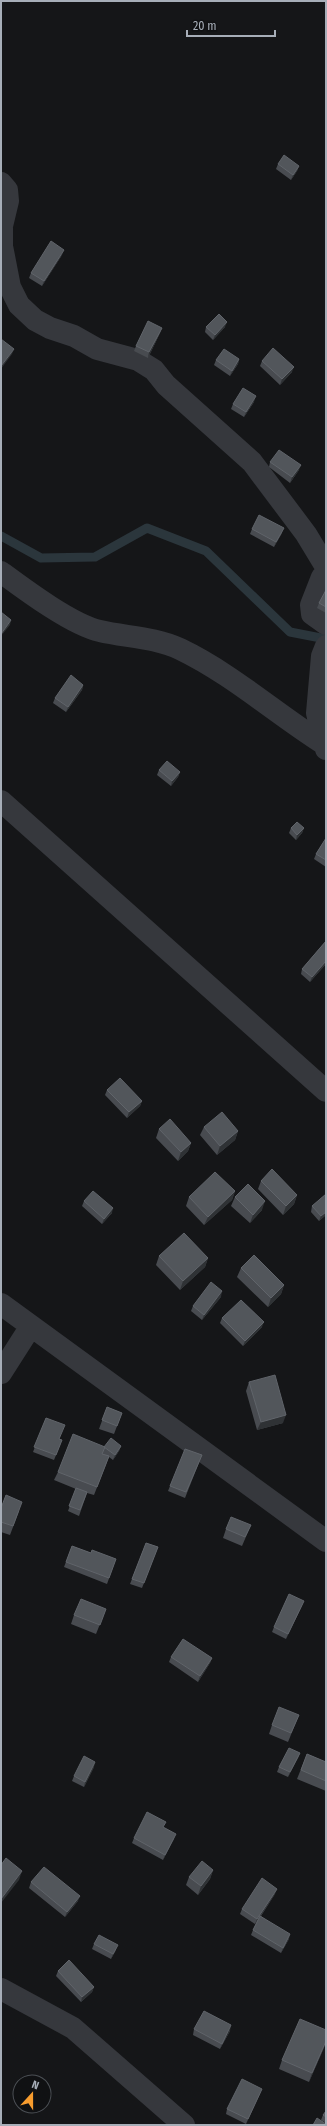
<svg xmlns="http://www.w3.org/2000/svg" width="327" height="2126" font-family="'Fira Sans Condensed',sans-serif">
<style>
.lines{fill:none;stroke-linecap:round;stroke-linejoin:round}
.stream{stroke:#2b363c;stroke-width:9}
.minor{stroke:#36383d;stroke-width:22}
.wall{fill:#484b50}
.shaded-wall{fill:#2f3235}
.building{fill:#52565b;stroke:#60646a}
</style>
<rect width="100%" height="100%" fill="#151618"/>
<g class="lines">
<!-- stream -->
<path class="stream" d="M1 536 41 558 95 557 147 528 206 551 290 632 326 639"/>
<!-- minor -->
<path class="minor" d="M1 183 7 190 8 201 2 226V246L10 287 19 305 35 320 50 328 74 336 97 349 138 360 154 370 166 385 252 462 306 534 326 567
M1 572C24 589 72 625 100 631 125 637 155 637 180 649 232 674 275 713 324 744
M326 574 322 577 311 605 312 614 326 624
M326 646 322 656 317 713 326 749
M1 801 326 1091
M1 1304 326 1541
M1 1373 31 1326
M1 1989 73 2028 184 2125"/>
</g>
<!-- wall -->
<path class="wall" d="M278 164 299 166 297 171 291 180 276 169Z
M62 255 42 286 29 278 31 273Z
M206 327H225L213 340 205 332Z
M162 328 160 333 148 358 134 351 136 346Z
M239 359 238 364 230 376 214 365 216 360Z
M262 361 292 372 280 385 260 366Z
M254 402 244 417 231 409 233 404Z
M270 462 299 470 290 483 269 467Z
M252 529 282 533 274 547 250 534Z
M326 590V613L317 608 319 603Z
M83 685 82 690 66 712 53 703 55 698Z
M159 770 180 772 178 777 171 786 157 775Z
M291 828H304L302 833 296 840 289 833Z
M326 838V867L314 859 316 854Z
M326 941V964L310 982 301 974 302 969Z
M107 1090 142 1101 140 1106 127 1118 105 1095Z
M204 1127 238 1131 235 1140 217 1155 200 1135Z
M159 1129 191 1143 188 1151 178 1161 156 1138Z
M261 1181 297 1195 294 1204 283 1215 258 1189Z
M235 1191 232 1200 204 1225 186 1206 189 1197Z
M326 1194V1215L319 1221 311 1212 312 1206Z
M235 1197 262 1210 250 1223 231 1206Z
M84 1201 112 1213 102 1224 82 1206Z
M159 1256 208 1258 205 1267 180 1290 156 1265Z
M241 1268 284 1285 281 1294 268 1307 237 1277Z
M221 1297 202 1320 191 1311 193 1306Z
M222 1318 262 1327 243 1346 220 1323Z
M249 1382 283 1423 257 1430 246 1391Z
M107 1407 122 1413 114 1434 99 1429Z
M46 1418 59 1439 62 1440 54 1460 33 1452Z
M121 1446 119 1451 113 1460 109 1457 94 1495 87 1493 79 1516 68 1511 76 1489 54 1480 58 1472 104 1447Z
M202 1455 185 1498 168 1491 170 1486Z
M1 1508 19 1511 10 1535 1 1532Z
M251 1525 242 1546 223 1538 226 1529Z
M146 1543 158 1547 142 1588 130 1584Z
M72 1546 91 1553 116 1559 107 1584 64 1567Z
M304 1601 286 1639 272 1632 274 1627Z
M106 1609 96 1634 71 1624 74 1615Z
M171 1657 212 1658 210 1663 198 1682 169 1662Z
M299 1715 288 1742 269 1734 272 1725Z
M300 1753 298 1758 288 1777 277 1772 279 1767Z
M307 1754 326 1762V1791L297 1779Z
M94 1767 84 1787 72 1781 74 1776Z
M164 1828 174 1839 163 1860 132 1843 134 1838Z
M213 1870 210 1879 198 1895 186 1885 189 1877Z
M31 1882 78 1901 65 1917 29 1888Z
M275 1894 261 1916 289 1939 281 1953 251 1935 253 1930 258 1920 255 1924 240 1914 242 1909Z
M94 1944 116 1950 111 1959 92 1949Z
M58 1971 94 1987 92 1992 81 2002 56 1976Z
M194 2029 230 2031 220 2049 193 2035Z
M326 2030V2043L309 2082 279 2069 282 2060Z
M262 2089 246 2124 226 2114 227 2109Z
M326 2111V2123L321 2120 323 2115Z"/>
<!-- shaded-wall -->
<path class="shaded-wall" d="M299 166 297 171 291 180 293 175Z
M64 250 62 255 42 286 44 281Z
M227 322 225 327 213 340 215 335Z
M162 328 160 333 148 358 149 352Z
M14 349 12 354 1 369V366Z
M239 359 238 364 230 376 232 371Z
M294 367 292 372 280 385 282 379Z
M256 396 254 402 244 417 246 412Z
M301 465 299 470 290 483 292 477Z
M284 528 282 533 274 547 276 542Z
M11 620 10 625 1 636V634Z
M83 685 82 690 66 712 68 707Z
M180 772 178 777 171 786 172 781Z
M304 828 302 833 296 840 297 835Z
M326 961V964L310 982 312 977Z
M142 1101 140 1106 127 1118 129 1112Z
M238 1131 235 1140 217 1155 220 1146Z
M191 1143 188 1151 178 1161 181 1152Z
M235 1191 232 1200 204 1225 208 1217Z
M297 1195 294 1204 283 1215 286 1206Z
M265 1201 262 1210 250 1223 253 1215Z
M113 1208 112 1213 102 1224 104 1219Z
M326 1212V1215L319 1221 321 1216Z
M208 1258 205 1267 180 1290 183 1281Z
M284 1285 281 1294 268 1307 271 1298Z
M222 1291 221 1297 202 1320 204 1315Z
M264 1322 262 1327 243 1346 245 1341Z
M286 1415 283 1423 257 1430 261 1422Z
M121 1446 119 1451 113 1460 115 1455Z
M304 1601 302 1606 286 1639 288 1634Z
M212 1658 210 1663 198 1682 200 1676Z
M300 1753 298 1758 288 1777 290 1772Z
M95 1762 94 1767 84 1787 85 1782Z
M176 1834 174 1839 163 1860 165 1855Z
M213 1870 210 1879 198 1895 201 1886Z
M22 1871 19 1880 1 1903V1899Z
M277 1889 275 1894 255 1924 257 1919Z
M80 1896 78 1901 65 1917 67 1912Z
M290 1934 289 1939 281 1953 283 1948Z
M118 1945 116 1950 111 1959 113 1954Z
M94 1987 92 1992 81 2002 82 1997Z
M231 2025 230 2031 220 2049 222 2044Z
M326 2041V2043L309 2082 312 2073Z
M262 2089 260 2094 246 2124 248 2119Z"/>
<!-- building -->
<path class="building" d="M284 155 299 166 293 175 278 164Z
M51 241 64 250 44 281 31 273Z
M219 314 227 322 215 335 206 327Z
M148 321 162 328 149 352 136 346Z
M1 339 14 349 1 366Z
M273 348 294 367 282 379 262 361Z
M224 349 239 359 232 371 216 360Z
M243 388 256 396 246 412 233 404Z
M279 450 301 465 292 477 270 462Z
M259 515 284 528 276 542 252 529Z
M326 590V607L319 603Z
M1 612 11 620 1 634Z
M71 675 83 685 68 707 55 698Z
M167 761 180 772 172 781 159 770Z
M297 822 304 828 297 835 291 828Z
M326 838V860L316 854Z
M326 941V961L312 977 302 969Z
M120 1078 142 1101 129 1112 107 1090Z
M222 1112 238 1131 220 1146 204 1127Z
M170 1119 191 1143 181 1152 159 1129Z
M272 1169 297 1195 286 1206 261 1181Z
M215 1172 235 1191 208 1217 189 1197Z
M248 1184 265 1201 253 1215 235 1197Z
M93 1191 113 1208 104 1219 84 1201Z
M326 1194V1212L321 1216 312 1206Z
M184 1233 208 1258 183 1281 159 1256Z
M254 1255 284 1285 271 1298 241 1268Z
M211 1282 222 1291 204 1315 193 1306Z
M241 1300 264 1322 245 1341 222 1318Z
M275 1375 286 1415 261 1422 249 1382Z
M107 1407 122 1413 117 1426 102 1420Z
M46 1418 65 1425 59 1439 62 1440 56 1455 34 1447Z
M73 1434 105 1447 102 1454 109 1456 97 1487 58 1472Z
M111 1438 121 1446 115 1455 104 1447Z
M185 1449 202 1455 186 1492 170 1486Z
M76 1488 87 1492 80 1510 69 1506Z
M6 1495 22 1502 13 1526 1 1522V1508Z
M231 1517 251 1525 245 1537 226 1529Z
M146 1543 158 1547 144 1583 132 1579Z
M72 1546 91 1553 92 1550 116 1559 109 1578 66 1562Z
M289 1594 304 1601 288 1634 274 1627Z
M81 1599 106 1609 100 1625 74 1615Z
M183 1639 212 1658 200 1676 171 1657Z
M279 1707 299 1715 291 1733 272 1725Z
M289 1748 300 1753 290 1772 279 1767Z
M307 1754 326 1762V1781L301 1770Z
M84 1756 95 1762 85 1782 74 1776Z
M147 1812 166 1822 163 1827 176 1834 165 1855 134 1838Z
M6 1858 22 1871 1 1899V1865Z
M202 1861 213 1870 201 1886 189 1877Z
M44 1867 80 1896 67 1912 31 1882Z
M262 1878 277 1889 257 1919 242 1909Z
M260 1916 290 1934 283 1948 253 1930Z
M99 1935 118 1945 113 1954 94 1944Z
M69 1960 94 1987 82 1997 58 1971Z
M204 2011 231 2025 222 2044 194 2029Z
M300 2019 326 2030V2041L312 2073 282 2060Z
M242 2079 262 2089 248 2119 227 2109Z
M326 2111V2117L323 2115Z
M317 2118 326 2124V2125H313Z"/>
<!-- border -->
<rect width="327" height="2126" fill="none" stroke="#a7aeb8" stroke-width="4"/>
<!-- north arrow -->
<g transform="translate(32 2094) rotate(21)"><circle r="19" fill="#101113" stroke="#4c5055"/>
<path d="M0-3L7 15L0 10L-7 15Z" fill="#f79c2e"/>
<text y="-6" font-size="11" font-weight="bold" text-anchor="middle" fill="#a7aeb8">N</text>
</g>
<!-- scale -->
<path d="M187 30v6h88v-6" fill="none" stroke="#a7aeb8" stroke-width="2"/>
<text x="193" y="30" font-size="12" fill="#a7aeb8" stroke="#101113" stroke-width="3" paint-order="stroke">20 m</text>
</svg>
